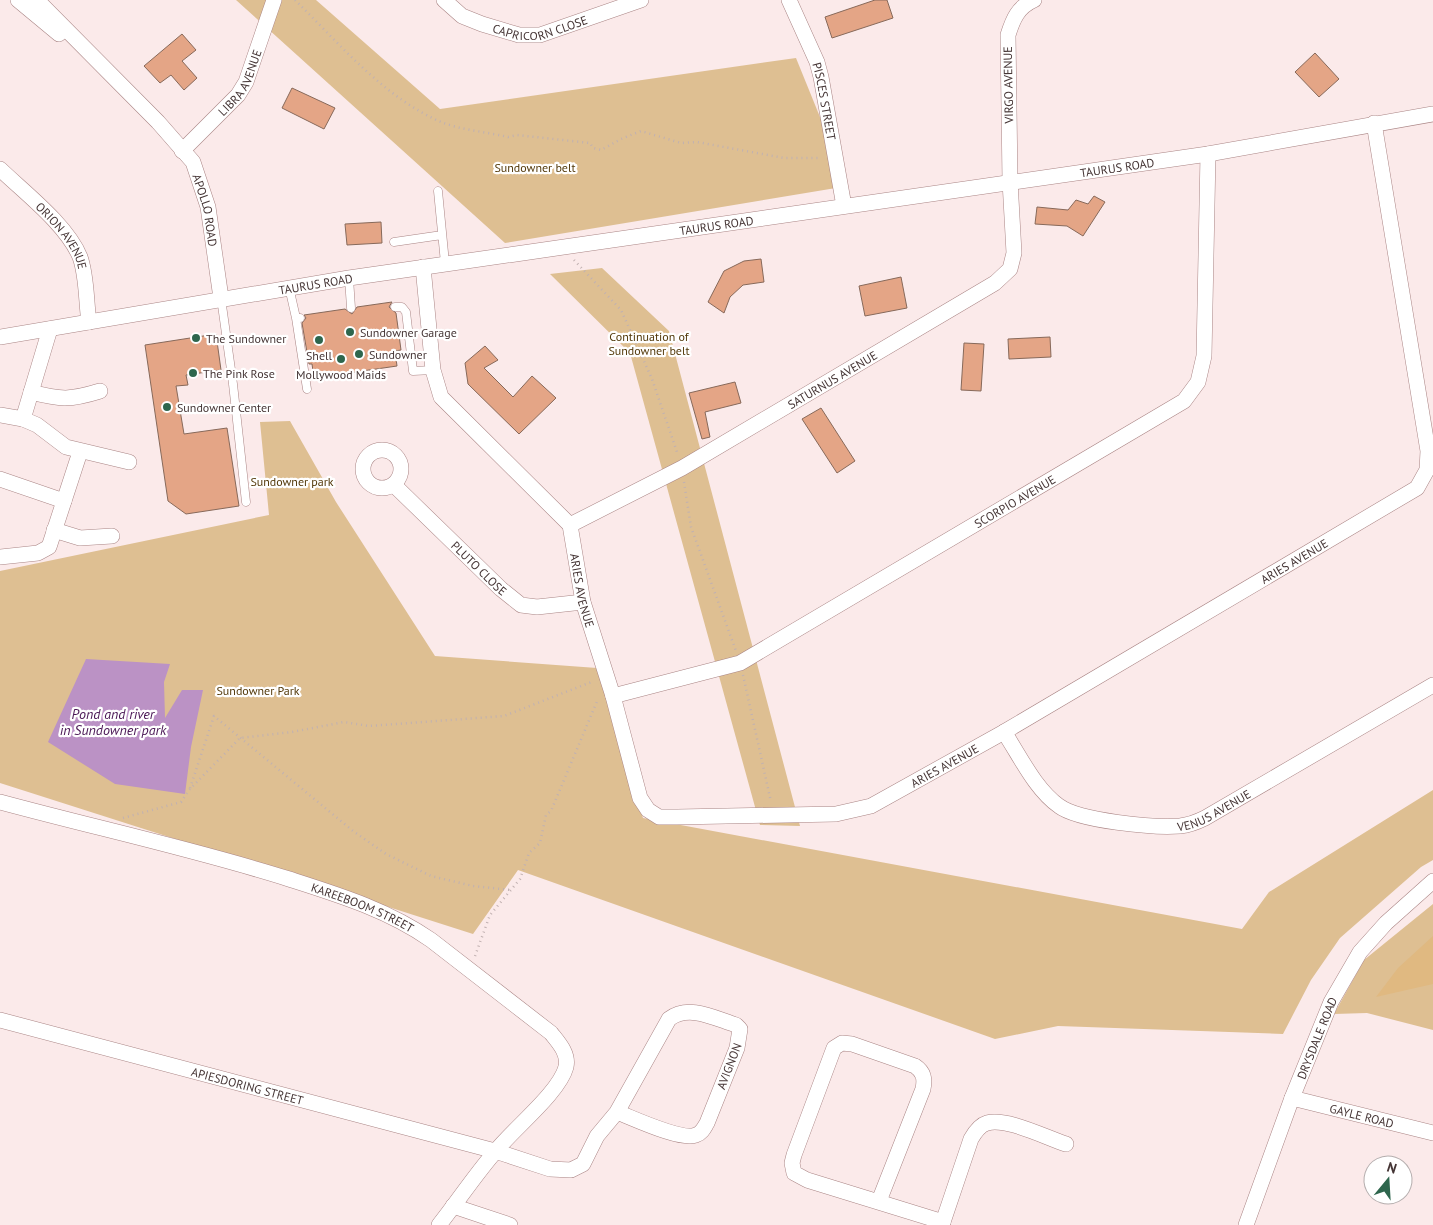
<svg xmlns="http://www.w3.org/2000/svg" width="1433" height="1225" font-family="'PT Sans',sans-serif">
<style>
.green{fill:#debf92}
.forest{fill:#e0b981}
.water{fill:#bb92c5}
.building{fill:#e4a586;stroke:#87695a}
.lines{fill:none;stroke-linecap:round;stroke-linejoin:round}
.service-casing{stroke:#aa8585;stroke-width:9}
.minor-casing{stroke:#aa8585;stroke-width:16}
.path{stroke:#c1b1b1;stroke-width:2.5;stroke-dasharray:1 4;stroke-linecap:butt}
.service{stroke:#fff;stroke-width:8}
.minor{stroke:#fff;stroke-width:15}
.poi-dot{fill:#2e664d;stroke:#fff;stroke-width:2}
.labels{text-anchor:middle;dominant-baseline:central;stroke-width:4.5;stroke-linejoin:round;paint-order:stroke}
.street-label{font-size:12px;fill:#453535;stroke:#fff}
.park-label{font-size:12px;fill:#523809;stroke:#fff}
.poi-label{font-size:12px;fill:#453535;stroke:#fff;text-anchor:start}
.water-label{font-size:14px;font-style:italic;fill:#4a1755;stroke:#fff}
</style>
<rect width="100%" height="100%" fill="#fbeaea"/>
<!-- green -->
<path class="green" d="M236 0H316L440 109 796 58 848 186 505 243Z
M602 268 669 331 800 826 760 825 630 353 550 274Z
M290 421 336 502 435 656 597 668 643 818 1242 929 1269 892 1433 790V860L1421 867 1340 938 1311 980 1283 1034 1058 1026 995 1039 518 870 473 934 0 783V571L269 515 260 422Z
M1433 904V1030L1367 1013 1334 1014 1364 960Z"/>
<!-- forest -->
<path class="forest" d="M1433 936V984L1376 997 1398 968Z"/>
<!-- water -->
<path class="water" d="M86 659 170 664 164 682 165 718 182 690H203L191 747 185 794 115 784 48 742Z"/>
<!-- building -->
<path class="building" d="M875 0H887L893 18 832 38 825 17Z
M182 34 196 50 182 61 197 78 184 90 171 75 160 83 144 66Z
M1315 53 1339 79 1319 97 1295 72Z
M292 88 335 108 324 129 282 108Z
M1094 196 1105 202 1083 236 1067 226 1035 224 1037 207 1068 210 1076 200 1088 204Z
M381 222 382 243 347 245 345 224Z
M761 259 764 282 743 285 730 297 724 313 708 302 724 271 744 261Z
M901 277 907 308 865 316 859 286Z
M392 302 389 307 396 313 401 350 395 351 397 366 314 378 312 364H309L302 323 306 318 304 315 345 309 352 314 357 307Z
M216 334 221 370 186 375 188 385 176 386 184 434 227 428 239 506 186 514 168 501 145 345Z
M1050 337 1051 357 1009 359 1008 339Z
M964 343 984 344 981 391 961 390Z
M485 346 498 360 484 368 513 397 532 376 556 398 519 434 468 384 465 363Z
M735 382 741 403 705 412 710 437 702 439 689 393Z
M821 408 855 461 837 473 802 419Z"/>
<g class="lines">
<defs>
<path id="service" d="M438 191 445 263
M394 242 442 235
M349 278 351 308
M289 287 296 318
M221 298 233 384 246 502
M395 307H402L406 312 413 371 433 370
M300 318H296L307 389"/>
<g id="minor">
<path d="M18 0 59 34"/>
<path id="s1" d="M37 0 158 122 193 162 208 207 221 298"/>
<path id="s2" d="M444 0 462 16 482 24 519 35H540L641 0"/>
<path id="s3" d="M789 0 817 62 821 77 844 206"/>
<path id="s4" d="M182 151 238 95 246 82 274 0"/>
<path id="s5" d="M0 169C25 193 67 225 80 257 87 276 86 302 89 322"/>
<path id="s6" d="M423 267 433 370 441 397 570 525 583 602 613 696 640 798 648 810 659 817H677L836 814 871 806 1004 732 1417 488 1427 470 1428 451 1374 123"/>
<path id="s7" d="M0 337 349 278 1208 154 1433 114"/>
<path d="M31 392C61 400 71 400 100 391"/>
<path d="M0 415 23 419 50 329"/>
<path d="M23 419 37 425 66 447 129 462"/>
<circle cx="382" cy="469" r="19"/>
<path d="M0 479 64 501"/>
<path id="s8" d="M394 485 501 589 521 605 537 607 583 602"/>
<path id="s9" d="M570 525 682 468 995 283 1010 269 1014 253 1010 181 1008 35C1013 19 1018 7 1034 0"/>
<path d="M54 530 80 538 112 536"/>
<path d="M0 557 38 553 49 547 80 452"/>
<path id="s10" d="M613 696 740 663 1184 401 1198 382 1204 356 1208 154"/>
<path id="s11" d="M1004 732C1020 756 1035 789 1059 806 1079 821 1154 828 1180 826 1189 825 1197 822 1205 818L1433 685"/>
<path id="s12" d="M0 802C96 828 194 849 289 879 339 895 388 910 431 940L551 1033C558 1042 569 1053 566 1067 559 1093 513 1129 495 1152 475 1175 458 1201 439 1225"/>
<path id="s13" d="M0 1020 495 1151 550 1169 571 1170 583 1164 597 1136 617 1112 669 1019C689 1004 714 1018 736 1025L740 1029 737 1048 707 1123C704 1128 702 1133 696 1135 681 1141 633 1118 617 1112"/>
<path id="s14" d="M1292 1098 1433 1133"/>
<path d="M879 1201 923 1089C925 1079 924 1072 915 1066L852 1044 842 1043 834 1048 794 1155 792 1163 794 1173 807 1180 943 1222"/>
<path d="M453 1206 510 1225"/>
<path d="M942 1225 971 1139C975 1132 980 1125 987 1123 1006 1117 1047 1138 1066 1144"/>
<path id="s15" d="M1246 1225 1292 1098 1331 1002 1360 952 1386 923 1433 881"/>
</g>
</defs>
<!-- service casing -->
<use href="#service" class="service-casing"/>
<!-- minor casing -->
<use href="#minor" class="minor-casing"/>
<!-- path -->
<path class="path" d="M295 0C339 43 383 97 441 122 461 130 487 132 508 137L517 135 590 143 593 148 601 150 621 139 641 131 681 143 697 142 784 158H821
M574 260 621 310 652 379 678 455
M684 482 691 527 736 651
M743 675 771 802
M190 788 214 716 353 831 386 854 431 876 473 886 511 890
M123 818 181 802 189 790 240 738 292 732 344 722 369 726 504 716 594 681
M475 956 490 915 520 879 529 853 540 843 546 815 551 811 598 699"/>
<!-- service -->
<use href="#service" class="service"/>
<!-- minor -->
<use href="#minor" class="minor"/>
</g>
<!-- markers -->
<g class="poi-dot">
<circle cx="350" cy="332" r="5"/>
<circle cx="196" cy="338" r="5"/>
<circle cx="319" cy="340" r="5"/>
<circle cx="359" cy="354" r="5"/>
<circle cx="341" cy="359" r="5"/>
<circle cx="193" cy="373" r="5"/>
<circle cx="167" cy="407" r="5"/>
</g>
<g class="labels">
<!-- street labels -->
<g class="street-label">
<text stroke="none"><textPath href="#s2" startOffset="106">CAPRICORN CLOSE</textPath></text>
<text stroke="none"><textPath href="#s4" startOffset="91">LIBRA AVENUE</textPath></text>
<text transform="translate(1008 85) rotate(-91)">VIRGO AVENUE</text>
<text stroke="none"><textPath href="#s3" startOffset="108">PISCES STREET</textPath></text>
<text stroke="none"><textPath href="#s7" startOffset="1130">TAURUS ROAD</textPath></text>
<text stroke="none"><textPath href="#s1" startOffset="275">APOLLO ROAD</textPath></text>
<text stroke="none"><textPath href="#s7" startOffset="725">TAURUS ROAD</textPath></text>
<text stroke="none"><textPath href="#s5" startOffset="92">ORION AVENUE</textPath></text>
<text stroke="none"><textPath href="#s7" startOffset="320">TAURUS ROAD</textPath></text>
<text stroke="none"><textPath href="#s9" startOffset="300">SATURNUS AVENUE</textPath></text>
<text stroke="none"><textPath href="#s10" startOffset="450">SCORPIO AVENUE</textPath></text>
<text stroke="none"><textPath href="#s6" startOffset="1325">ARIES AVENUE</textPath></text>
<text stroke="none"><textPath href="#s8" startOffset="119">PLUTO CLOSE</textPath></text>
<text stroke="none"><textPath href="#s6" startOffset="380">ARIES AVENUE</textPath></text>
<text stroke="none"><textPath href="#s6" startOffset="920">ARIES AVENUE</textPath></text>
<text stroke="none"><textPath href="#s11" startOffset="254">VENUS AVENUE</textPath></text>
<text stroke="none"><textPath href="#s12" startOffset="378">KAREEBOOM STREET</textPath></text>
<text stroke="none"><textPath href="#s15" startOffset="200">DRYSDALE ROAD</textPath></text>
<text transform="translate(729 1066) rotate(-69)">AVIGNON</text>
<text stroke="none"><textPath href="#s13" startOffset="256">APIESDORING STREET</textPath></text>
<text stroke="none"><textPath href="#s14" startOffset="72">GAYLE ROAD</textPath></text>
</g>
<!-- park labels -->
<g class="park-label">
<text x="535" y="167">Sundowner belt</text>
<text x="649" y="336">Continuation of<tspan x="649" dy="14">Sundowner belt</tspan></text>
<text x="292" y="481">Sundowner park</text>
<text x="258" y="690">Sundowner Park</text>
</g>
<!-- poi labels -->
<g class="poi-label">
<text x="360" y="332">Sundowner Garage</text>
<text x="206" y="338">The Sundowner</text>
<text x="369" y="354">Sundowner</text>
<text x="319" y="355" text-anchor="middle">Shell</text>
<text x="203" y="373">The Pink Rose</text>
<text x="341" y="374" text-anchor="middle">Mollywood Maids</text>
<text x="177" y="407">Sundowner Center</text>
</g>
<!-- water labels -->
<g class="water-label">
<text x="113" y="714">Pond and river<tspan x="113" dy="16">in Sundowner park</tspan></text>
</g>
</g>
<!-- north arrow -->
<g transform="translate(1388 1180) rotate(18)"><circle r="24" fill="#ffffff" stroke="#b5aeae"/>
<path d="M0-4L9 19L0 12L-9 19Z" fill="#2e664d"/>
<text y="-8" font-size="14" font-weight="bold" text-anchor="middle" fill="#453535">N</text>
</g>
</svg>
